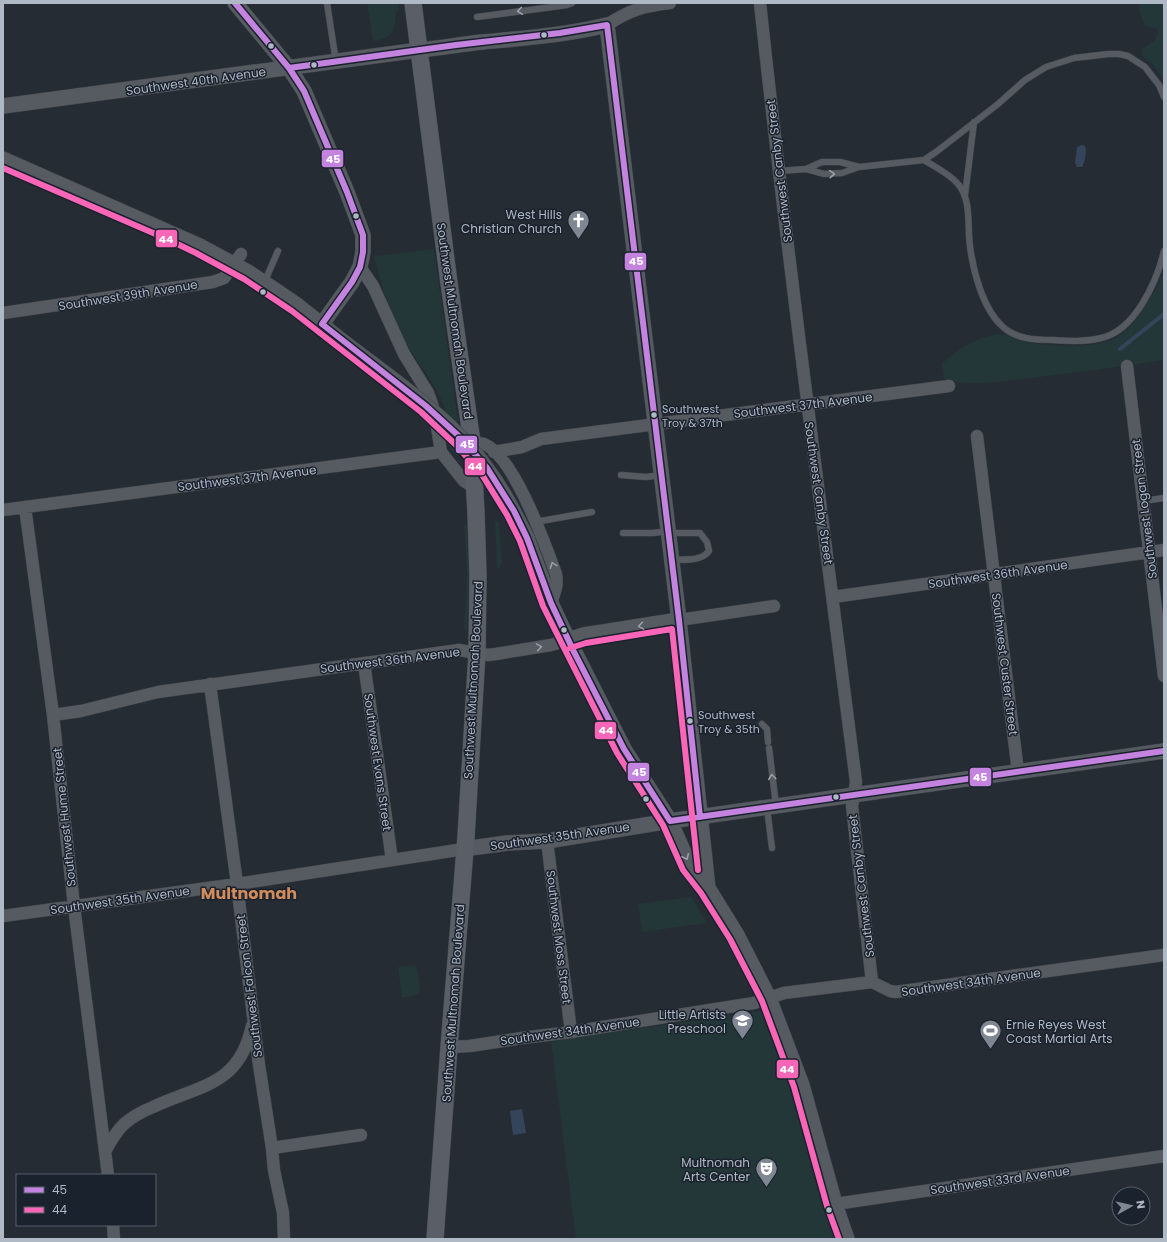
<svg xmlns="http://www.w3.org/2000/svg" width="1167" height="1242" font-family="Poppins,sans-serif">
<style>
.green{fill:#233638}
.water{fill:#34455b}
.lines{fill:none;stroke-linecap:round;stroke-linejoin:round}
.stream{stroke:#34455b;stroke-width:4}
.service-casing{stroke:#44484e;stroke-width:7}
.minor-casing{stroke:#44484e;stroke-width:13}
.tertiary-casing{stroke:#44484e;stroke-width:16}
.secondary-casing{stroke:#44484e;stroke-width:18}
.service{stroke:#565a61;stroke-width:6}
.minor{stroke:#565a61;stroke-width:12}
.tertiary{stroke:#565a61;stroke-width:15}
.secondary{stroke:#5a5e66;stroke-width:17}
.tertiary-bridge-casing{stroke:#44484e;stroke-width:16;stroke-linecap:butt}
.tertiary-bridge{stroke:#565a61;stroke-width:15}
.bus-1-casing{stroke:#1a222d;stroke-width:9}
.bus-2-casing{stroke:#1a222d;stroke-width:9}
.bus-1{stroke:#c483df;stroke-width:6}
.bus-2{stroke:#fa66b7;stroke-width:6}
.oneway{stroke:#99a0ac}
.bus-dot{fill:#afb8c5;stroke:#1a222d;stroke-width:1.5}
.labels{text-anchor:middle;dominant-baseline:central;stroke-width:3;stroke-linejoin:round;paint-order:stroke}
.bus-label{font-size:11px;fill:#afb8c5;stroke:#1a222d;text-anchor:start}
.street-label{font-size:12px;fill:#afb8c5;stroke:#1a222d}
.poi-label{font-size:12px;fill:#afb8c5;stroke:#1a222d;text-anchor:end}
.district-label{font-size:16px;font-weight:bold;fill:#d18c5d;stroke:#1a222d}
.line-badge{stroke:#1a222d;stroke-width:1.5}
.badge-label{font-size:11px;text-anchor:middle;font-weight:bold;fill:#fff}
</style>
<rect width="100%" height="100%" fill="#262c33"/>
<!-- green -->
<path class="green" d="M367 3H398L399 10 396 11C395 31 394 38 373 41Z
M1139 3H1164V81L1153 64 1142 56 1143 48 1154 41 1158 35 1157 29 1145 26 1140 13Z
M434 249 463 457C443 454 449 435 447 420 443 390 420 368 406 343 391 316 381 285 374 256Z
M1164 272V360C1119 367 1075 373 1030 378 1005 381 968 388 944 379L942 364C953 351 982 335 1000 334 1009 334 1018 341 1026 342 1049 346 1096 349 1116 338 1136 326 1155 292 1164 272Z
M495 519 499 523 502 562 500 567 497 569Z
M464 525H467L469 573 467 631 464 630 467 573Z
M691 897 707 923 642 932 638 904Z
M416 965 420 987 419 994 402 998 398 967Z
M761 1011 765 1014 768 1019V1026L781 1059 820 1188 824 1193 835 1229 834 1235 835 1239H576L551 1041Z"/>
<!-- water -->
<path class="water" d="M1082 145 1085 146C1087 150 1085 162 1082 167H1077L1075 163 1077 147Z
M522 1109 526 1133 513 1135 510 1111Z"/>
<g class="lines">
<!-- stream -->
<path class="stream" d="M1120 349 1164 314"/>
<defs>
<path id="service" d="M327 3 336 62
M477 17 567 5 572 3
M924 160C935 167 950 174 958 184 972 200 967 227 970 246 973 271 983 309 1002 326 1015 339 1035 340 1053 340 1069 341 1085 342 1101 338 1135 331 1157 281 1164 251
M806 169 824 174 842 173 859 167 924 160 936 152 998 104 1025 80 1046 67 1074 58 1108 54H1119L1128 56 1145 67 1159 85 1164 97
M779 171 806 169 822 162H840L859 167
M965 195 974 122
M264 283 278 251
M621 475 646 477 661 475
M1143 501 1164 498
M535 522 592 512
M623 533H653L668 531
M669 533H700L707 542 709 551C701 562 684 559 672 560
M762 724 767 729 768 742
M769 748 776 805
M767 808 772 848"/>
<path id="minor" d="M760 3C788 263 823 523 856 782L852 806 872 982
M607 25C629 10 644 6 670 3
M360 267 373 286 404 354 428 393 432 404 436 421 441 452 464 481 475 488
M3 313 213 282 224 278 241 254
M1127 366 1164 676
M977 436 1018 772
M472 442C476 443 480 443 484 444 514 456 545 544 556 574 558 585 555 592 551 603
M494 452 522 447 541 439 949 386
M25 507 53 715 74 906 108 1175
M3 510 441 452
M833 597 1164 550
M679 620 774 606
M364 663 392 860
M210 684 237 884 259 1065 272 1148 274 1170 283 1213 284 1239
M53 715 81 711 158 692 459 650 488 655 496 654 551 645 568 640
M547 841 571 1032
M3 916 237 884 464 849
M449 1047 470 1046 522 1038 571 1032 754 1003 784 993 872 982 890 991 896 992 1164 955
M272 1148 361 1135
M105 1152C110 1142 116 1132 124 1124 132 1117 143 1111 153 1107 200 1085 239 1086 252 1026
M835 1204 1164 1156
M113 1225 114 1239"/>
<path id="tertiary" d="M235 3 289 68 304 91 347 192 363 235V252L360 267 352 282 322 324
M3 106 419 50C441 48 462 44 483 42 525 38 566 35 607 25L679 620 708 888
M3 159 200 246 248 272 275 290 297 305 341 340
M527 538 551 603 563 629 624 749 670 821 690 866 708 888 737 935 769 998 802 1085 835 1204 847 1239
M568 640 584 635 679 620
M464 849 507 843 547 841 670 821 1164 751"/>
<path id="secondary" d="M413 3 449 283 472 442 476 513 478 575 477 653 466 837 449 1047 435 1239"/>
</defs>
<!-- service casing -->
<use href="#service" class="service-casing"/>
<!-- minor casing -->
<use href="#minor" class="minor-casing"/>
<!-- tertiary casing -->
<use href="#tertiary" class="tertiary-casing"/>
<!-- secondary casing -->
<use href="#secondary" class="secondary-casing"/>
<!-- service -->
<use href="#service" class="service"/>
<!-- minor -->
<use href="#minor" class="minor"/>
<!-- tertiary -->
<use href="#tertiary" class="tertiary"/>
<!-- secondary -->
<use href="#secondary" class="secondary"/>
<defs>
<path id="tertiary-bridge" d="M341 340C390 378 451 418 487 469 503 490 515 514 527 538"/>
</defs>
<!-- tertiary-bridge casing -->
<use href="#tertiary-bridge" class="tertiary-bridge-casing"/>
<!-- tertiary-bridge -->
<use href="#tertiary-bridge" class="tertiary-bridge"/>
<defs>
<path id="bus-1" d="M235 3 289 68 304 91 347 192 363 235V252L360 267 352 282 322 324 426 406 462 439 487 468 514 511 527 538 551 603 573 650 624 749 670 821 1164 751
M289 68 456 45 560 33 607 25 679 620 700 817"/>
<path id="bus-2" d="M3 168 167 239 196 253 244 279 292 311 421 412 456 445 481 473 507 515 520 541 543 606 556 632 617 753 663 825 683 870 701 893 730 939 762 1001 794 1087 827 1206 839 1239
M570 648 586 643 672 629 698 870"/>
</defs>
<!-- bus-1 casing -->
<use href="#bus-1" class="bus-1-casing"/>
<!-- bus-2 casing -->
<use href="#bus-2" class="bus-2-casing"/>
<!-- bus-1 -->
<use href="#bus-1" class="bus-1"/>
<!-- bus-2 -->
<use href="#bus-2" class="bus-2"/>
</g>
<!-- one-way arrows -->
<defs><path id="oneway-chevron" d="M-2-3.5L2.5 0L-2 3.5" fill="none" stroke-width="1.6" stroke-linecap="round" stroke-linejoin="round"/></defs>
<g class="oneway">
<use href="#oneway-chevron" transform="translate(520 11) rotate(172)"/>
<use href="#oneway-chevron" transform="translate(832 174) rotate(-4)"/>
<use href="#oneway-chevron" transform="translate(553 565) rotate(-110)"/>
<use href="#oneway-chevron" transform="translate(641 626) rotate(171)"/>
<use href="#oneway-chevron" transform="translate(539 647) rotate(-9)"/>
<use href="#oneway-chevron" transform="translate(772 777) rotate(-97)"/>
<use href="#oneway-chevron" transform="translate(686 857) rotate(65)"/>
</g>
<!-- icons -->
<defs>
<symbol id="church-pin" viewBox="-11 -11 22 30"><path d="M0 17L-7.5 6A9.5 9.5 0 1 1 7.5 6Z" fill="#7f8792" stroke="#1a222d"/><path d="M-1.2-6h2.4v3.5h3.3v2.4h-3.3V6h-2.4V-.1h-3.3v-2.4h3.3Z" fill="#fff"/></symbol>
<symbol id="school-pin" viewBox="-11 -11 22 30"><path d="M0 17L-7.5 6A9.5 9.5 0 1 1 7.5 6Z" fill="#7f8792" stroke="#1a222d"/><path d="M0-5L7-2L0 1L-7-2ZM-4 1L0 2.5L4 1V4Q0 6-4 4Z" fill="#fff"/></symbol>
<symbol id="stadium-pin" viewBox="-11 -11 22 30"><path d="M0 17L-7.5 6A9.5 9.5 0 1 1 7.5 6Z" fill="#7f8792" stroke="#1a222d"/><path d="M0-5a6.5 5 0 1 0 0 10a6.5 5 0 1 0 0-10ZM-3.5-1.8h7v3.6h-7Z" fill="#fff"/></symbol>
<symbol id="theatre-pin" viewBox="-11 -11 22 30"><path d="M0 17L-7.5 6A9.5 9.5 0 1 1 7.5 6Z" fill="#7f8792" stroke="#1a222d"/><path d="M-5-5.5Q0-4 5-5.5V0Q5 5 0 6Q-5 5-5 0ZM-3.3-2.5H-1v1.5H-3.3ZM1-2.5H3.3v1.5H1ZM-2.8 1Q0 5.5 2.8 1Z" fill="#fff"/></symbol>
</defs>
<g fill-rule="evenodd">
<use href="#church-pin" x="566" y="208" width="25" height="34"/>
<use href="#school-pin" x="730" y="1008" width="25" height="34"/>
<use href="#stadium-pin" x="978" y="1018" width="25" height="34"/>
<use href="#theatre-pin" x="754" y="1156" width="25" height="34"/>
</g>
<!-- markers -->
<g class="bus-dot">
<circle cx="544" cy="35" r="3.5"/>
<circle cx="271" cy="46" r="3.5"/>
<circle cx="314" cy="65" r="3.5"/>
<circle cx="356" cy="216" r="3.5"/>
<circle cx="263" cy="292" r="3.5"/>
<circle cx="654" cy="415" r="3.5"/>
<circle cx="564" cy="630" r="3.5"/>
<circle cx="690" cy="721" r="3.5"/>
<circle cx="836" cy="797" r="3.5"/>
<circle cx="646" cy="799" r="3.5"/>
<circle cx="829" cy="1210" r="3.5"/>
</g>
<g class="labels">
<!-- bus labels -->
<g class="bus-label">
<text x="662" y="409">Southwest<tspan x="662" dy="14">Troy &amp; 37th</tspan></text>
<text x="698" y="715">Southwest<tspan x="698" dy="14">Troy &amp; 35th</tspan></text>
</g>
<!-- street labels -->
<g class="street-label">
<text transform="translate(196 81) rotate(-8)">Southwest 40th Avenue</text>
<text transform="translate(779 171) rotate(-97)">Southwest Canby Street</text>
<text transform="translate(128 295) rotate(-9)">Southwest 39th Avenue</text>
<text transform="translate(455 321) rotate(82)">Southwest Multnomah Boulevard</text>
<text transform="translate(803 405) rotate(-7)">Southwest 37th Avenue</text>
<text transform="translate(247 478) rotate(-7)">Southwest 37th Avenue</text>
<text transform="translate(819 493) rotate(82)">Southwest Canby Street</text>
<text transform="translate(1144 509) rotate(-97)">Southwest Logan Street</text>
<text transform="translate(998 574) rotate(-8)">Southwest 36th Avenue</text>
<text transform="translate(390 660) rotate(-7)">Southwest 36th Avenue</text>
<text transform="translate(1005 664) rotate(83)">Southwest Custer Street</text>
<text transform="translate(473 680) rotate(-87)">Southwest Multnomah Boulevard</text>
<text transform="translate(378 762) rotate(82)">Southwest Evans Street</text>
<text transform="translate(64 817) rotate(-96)">Southwest Hume Street</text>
<text transform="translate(560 836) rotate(-8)">Southwest 35th Avenue</text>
<text transform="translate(861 886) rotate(-97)">Southwest Canby Street</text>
<text transform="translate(120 900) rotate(-8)">Southwest 35th Avenue</text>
<text transform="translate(559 937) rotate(83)">Southwest Moss Street</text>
<text transform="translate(971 982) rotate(-8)">Southwest 34th Avenue</text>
<text transform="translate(249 986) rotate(-97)">Southwest Falcon Street</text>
<text transform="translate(453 1003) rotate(-86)">Southwest Multnomah Boulevard</text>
<text transform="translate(570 1031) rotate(-8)">Southwest 34th Avenue</text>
<text transform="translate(1000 1180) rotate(-8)">Southwest 33rd Avenue</text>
</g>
<!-- poi labels -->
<g class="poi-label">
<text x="562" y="214">West Hills<tspan x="562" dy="14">Christian Church</tspan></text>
<text x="726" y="1014">Little Artists<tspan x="726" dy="14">Preschool</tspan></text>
<text x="1006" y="1024" text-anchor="start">Ernie Reyes West<tspan x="1006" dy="14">Coast Martial Arts</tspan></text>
<text x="750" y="1162">Multnomah<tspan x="750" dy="14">Arts Center</tspan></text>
</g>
<!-- district labels -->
<g class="district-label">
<text x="249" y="893">Multnomah</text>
</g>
</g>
<g class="line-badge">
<rect x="321" y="149" width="23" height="19" rx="4" fill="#c483df"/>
<rect x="155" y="229" width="23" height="19" rx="4" fill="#fa66b7"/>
<rect x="624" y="252" width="23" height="19" rx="4" fill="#c483df"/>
<rect x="455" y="435" width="23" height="19" rx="4" fill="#c483df"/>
<rect x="464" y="457" width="22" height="19" rx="4" fill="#fa66b7"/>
<rect x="594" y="721" width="23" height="19" rx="4" fill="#fa66b7"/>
<rect x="627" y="762" width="23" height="20" rx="4" fill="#c483df"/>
<rect x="969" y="767" width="23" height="20" rx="4" fill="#c483df"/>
<rect x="776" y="1059" width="23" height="20" rx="4" fill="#fa66b7"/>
</g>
<g class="badge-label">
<text x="333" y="163">45</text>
<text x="166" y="243">44</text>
<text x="636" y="265">45</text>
<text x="467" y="448">45</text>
<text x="475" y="470">44</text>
<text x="606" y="734">44</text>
<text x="639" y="776">45</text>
<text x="980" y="781">45</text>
<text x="787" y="1073">44</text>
</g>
<!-- border -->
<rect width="1167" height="1242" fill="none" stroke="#afb8c5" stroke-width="8"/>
<!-- legend -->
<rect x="16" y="1174" width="140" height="52" fill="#1a222d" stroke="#565e6a"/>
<rect x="24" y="1187" width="20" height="6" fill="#c483df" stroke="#565e6a"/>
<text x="52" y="1194" font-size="12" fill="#afb8c5">45</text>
<rect x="24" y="1207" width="20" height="6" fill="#fa66b7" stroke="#565e6a"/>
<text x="52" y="1214" font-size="12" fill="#afb8c5">44</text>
<!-- north arrow -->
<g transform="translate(1131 1206) rotate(82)"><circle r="19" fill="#1a222d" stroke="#565e6a"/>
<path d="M0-3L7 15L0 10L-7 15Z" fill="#7f8792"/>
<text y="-6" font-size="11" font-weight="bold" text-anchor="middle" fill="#afb8c5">N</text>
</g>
</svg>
